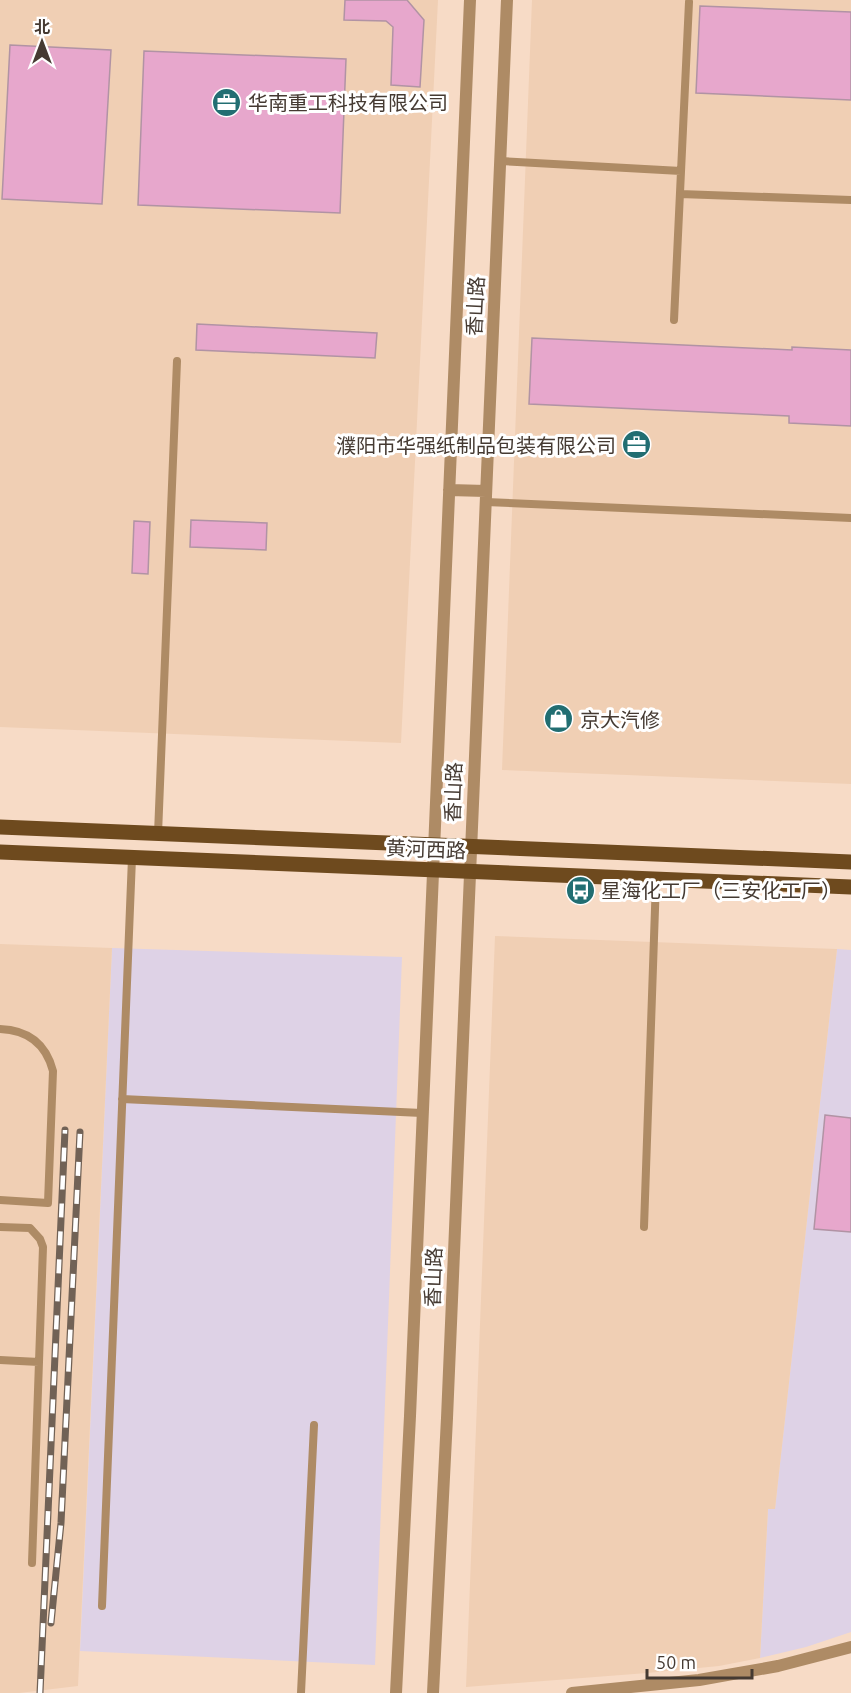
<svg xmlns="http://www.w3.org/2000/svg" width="851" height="1693" font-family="Ubuntu,'Noto Sans SC',sans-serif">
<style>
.commercial{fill:#ded2e6}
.built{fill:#f0cfb4}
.building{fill:#e7a7cc;stroke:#b193a4;stroke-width:1.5}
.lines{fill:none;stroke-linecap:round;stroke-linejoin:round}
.service{stroke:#ae8b65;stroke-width:8}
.minor{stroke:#ae8b65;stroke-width:12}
.tertiary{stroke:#ae8b65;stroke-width:12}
.primary{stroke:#6e4a1e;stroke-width:15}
.rail-casing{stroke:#716256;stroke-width:7}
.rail{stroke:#fff;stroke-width:4.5;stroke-dasharray:14;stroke-linecap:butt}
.labels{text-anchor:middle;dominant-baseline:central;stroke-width:6;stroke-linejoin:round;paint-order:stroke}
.poi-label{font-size:20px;fill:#453a32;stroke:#fff;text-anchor:start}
.street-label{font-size:20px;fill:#453a32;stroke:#fff}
</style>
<rect width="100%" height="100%" fill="#f7dbc6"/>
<!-- commercial -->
<path class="commercial" d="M112 948 402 957 375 1665 80 1651Z
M837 949 851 950V1632L806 1647 760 1658 768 1509H775Z"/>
<!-- built -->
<path class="built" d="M0 0H438L401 743 0 727Z
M532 0H851V784L502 770Z
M495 936 837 949 775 1509H768L760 1658 719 1666 647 1673 466 1687Z
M0 944 112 948 78 1686 19 1693H0Z"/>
<!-- building -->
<path class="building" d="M345 0H407L424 20 420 87 391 85 393 27 386 21 344 20Z
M700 6 851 12V100L696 93Z
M10 45 111 50 102 204 2 199Z
M144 51 346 59 340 213 138 205Z
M197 324 377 333 375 358 196 350Z
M532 338 792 350V347L851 350V426L789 423V416L529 404Z
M191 520 267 523 266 550 190 547Z
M134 521 150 522 148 574 132 573Z
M825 1115 851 1118V1232L814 1229Z"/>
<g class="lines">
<!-- service -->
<path class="service" d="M501 161 681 171
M680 194 851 200
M674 320 689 2
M486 502 851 518
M158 834 177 361
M0 1029C28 1030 46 1044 53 1071L48 1203 0 1200
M122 1099 422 1113
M0 1227 30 1228 40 1239 43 1247 32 1563
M644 1227 656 880
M0 1360 39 1362
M102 1606 132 858
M301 1693 314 1425"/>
<!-- minor -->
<path class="minor" d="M572 1693 699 1680 778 1666 851 1647"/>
<!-- tertiary -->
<path class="tertiary" d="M449 490 486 491
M396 1693 410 1416 470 0
M433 1693 447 1418 507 0"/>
<!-- primary -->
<path class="primary" d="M0 827 851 862
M0 852 851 887"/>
<defs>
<path id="rail" d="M51 1623 61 1523 80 1132
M40 1693 65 1130"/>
</defs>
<!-- rail casing -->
<use href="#rail" class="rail-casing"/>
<!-- rail -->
<use href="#rail" class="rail"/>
</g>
<!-- icons -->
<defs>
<symbol id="office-disc" viewBox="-11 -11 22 22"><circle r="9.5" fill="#226e72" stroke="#fff"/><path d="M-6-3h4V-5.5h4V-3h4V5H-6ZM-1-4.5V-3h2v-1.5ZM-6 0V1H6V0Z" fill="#fff"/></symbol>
<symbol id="shop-disc" viewBox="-11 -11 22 22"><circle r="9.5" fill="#226e72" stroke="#fff"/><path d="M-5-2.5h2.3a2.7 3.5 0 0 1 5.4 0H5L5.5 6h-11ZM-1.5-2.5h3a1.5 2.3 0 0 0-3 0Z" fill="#fff"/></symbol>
<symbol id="bus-disc" viewBox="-11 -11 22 22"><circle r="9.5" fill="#226e72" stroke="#fff"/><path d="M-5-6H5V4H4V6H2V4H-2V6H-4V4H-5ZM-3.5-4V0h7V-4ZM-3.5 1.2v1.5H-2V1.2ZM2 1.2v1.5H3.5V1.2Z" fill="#fff"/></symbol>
</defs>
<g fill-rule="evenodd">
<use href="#office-disc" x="210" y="86" width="33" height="33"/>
<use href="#office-disc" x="620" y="428" width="33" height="33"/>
<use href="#shop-disc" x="542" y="702" width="33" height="33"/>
<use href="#bus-disc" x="564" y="874" width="33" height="33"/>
</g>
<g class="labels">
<!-- poi labels -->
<g class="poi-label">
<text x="248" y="102">华南重工科技有限公司</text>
<text x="616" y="445" text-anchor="end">濮阳市华强纸制品包装有限公司</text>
<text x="580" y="719">京大汽修</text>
<text x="601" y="890">星海化工厂（三安化工厂）</text>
</g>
<!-- street labels -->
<g class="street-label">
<text transform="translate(475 306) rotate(-87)">香山路</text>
<text transform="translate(453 792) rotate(-88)">香山路</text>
<text transform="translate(426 849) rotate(2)">黄河西路</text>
<text transform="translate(433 1277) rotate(-88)">香山路</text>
</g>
</g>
<!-- north arrow -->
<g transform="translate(42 42)" stroke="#ffffff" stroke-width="4.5" paint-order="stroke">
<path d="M0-4.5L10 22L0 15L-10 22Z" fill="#453a32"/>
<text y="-9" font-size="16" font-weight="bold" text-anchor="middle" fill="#453a32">北</text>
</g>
<!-- scale -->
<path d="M647 1669v9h105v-9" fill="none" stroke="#453a32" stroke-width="3"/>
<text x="656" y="1669" font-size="18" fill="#453a32" stroke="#ffffff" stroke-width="4.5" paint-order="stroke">50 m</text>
</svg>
